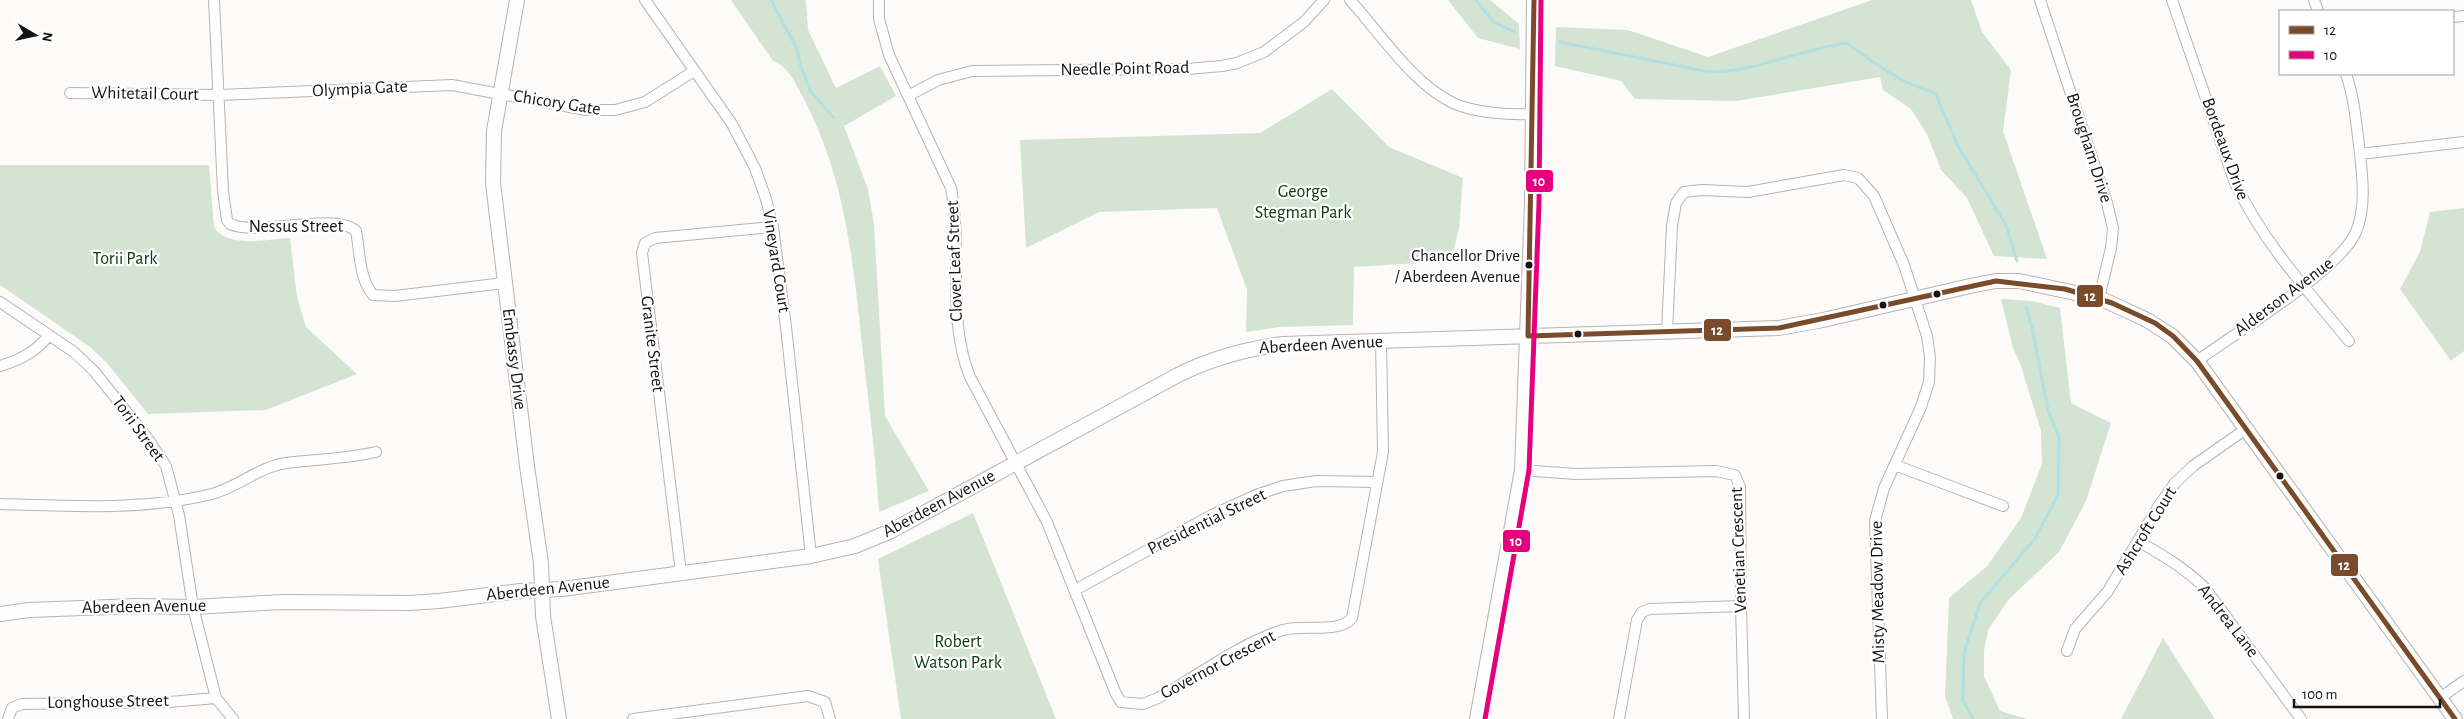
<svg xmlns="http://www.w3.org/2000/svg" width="2464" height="719" font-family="'Alegreya Sans',sans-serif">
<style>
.green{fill:#d4e4d2}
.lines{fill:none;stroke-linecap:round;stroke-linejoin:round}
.stream{stroke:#b3e0e2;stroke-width:3}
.minor-casing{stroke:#b6b4b3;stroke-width:12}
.tertiary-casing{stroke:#b6b4b3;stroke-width:16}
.minor{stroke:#fffefe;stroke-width:10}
.tertiary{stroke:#fffefe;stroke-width:14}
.bus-1-casing{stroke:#fff;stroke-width:9}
.bus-2-casing{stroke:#fff;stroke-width:9}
.bus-1{stroke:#7a4b2a;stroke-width:5}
.bus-2{stroke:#e5007d;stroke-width:5}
.bus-dot{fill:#151311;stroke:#fff;stroke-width:2}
.labels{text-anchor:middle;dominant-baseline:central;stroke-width:4.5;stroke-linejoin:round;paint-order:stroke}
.bus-label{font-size:17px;fill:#151311;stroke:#fff;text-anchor:end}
.street-label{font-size:18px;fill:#151311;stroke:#fff}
.park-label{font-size:18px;fill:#09400e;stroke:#fff}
.line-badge{stroke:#fff;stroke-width:2}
.badge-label{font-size:14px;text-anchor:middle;font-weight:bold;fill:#fff}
</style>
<rect width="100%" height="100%" fill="#fdfbfa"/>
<!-- green -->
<path class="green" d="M731 0H806L808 30 836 88 880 66 896 96 844 126 868 189 874 224 885 416 929 491 879 512C876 459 869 407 863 354 853 263 847 184 805 101 797 87 789 66 773 61Z
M1448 0H1490L1519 24 1520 49 1478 38Z
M1872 0H1971L1982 32 2011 70 2003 131 2047 259 1994 256 1967 198 1941 170 1927 134 1911 109 1883 90 1880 77 1736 101 1635 99 1621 81 1555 66 1556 27 1628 30 1708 57Z
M1332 89 1389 147 1463 178 1459 229 1451 261 1354 267 1353 325 1280 327 1246 332 1247 290 1217 208 1099 212 1026 248 1020 140 1260 133Z
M0 165H209L214 227C228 249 267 239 290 238L297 297 306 327 357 374 266 410 148 414 106 362 90 347 0 285Z
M2464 208V351L2451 361 2400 289 2420 252 2430 212Z
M2001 299 2032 301 2060 308 2071 403 2111 423 2086 501 2059 552 2009 599 1988 630 1984 651V676L2000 711 2027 719H1953L1945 696 1949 598 1987 566 2021 518 2042 464 2041 431 2020 363 2013 348Z
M973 513 1056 719H901L878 559Z
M2163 638 2215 719H2121Z"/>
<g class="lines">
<!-- stream -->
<path class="stream" d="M771 0 797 49 801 67 811 92 834 118
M1476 0 1493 22 1515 32
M1560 42 1709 72C1757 72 1800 49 1847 43 1874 63 1902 84 1935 93L1958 146 2006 225 2017 261
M1973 719 1963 700 1964 653 1980 603 2034 540 2058 495 2059 438 2048 410 2032 328 2026 307"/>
<defs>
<path id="minor" d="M214 0 223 191 227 220 230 224C259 237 334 211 356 231 360 251 359 279 373 295L395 296 504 283
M645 0 732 124 755 168 766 199 773 227 786 327 811 556
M879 0V19L889 55 951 188C963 251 946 317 970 377L1047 522 1116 694 1121 702 1143 704 1158 698C1196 677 1242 642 1283 630 1304 624 1339 634 1352 618L1383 452 1381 341
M1350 0C1380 33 1412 83 1453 103 1475 113 1509 115 1533 114
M2040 0 2107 203 2113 228 2111 248 2099 298
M2172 0 2235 183C2263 242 2308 291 2349 341
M2314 0 2318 11
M2453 17 2464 16
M70 93 219 95 452 85 586 110H615L645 102 694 71
M908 96 938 80 972 71 1187 69 1222 66 1237 63 1264 52 1304 22 1324 0
M2360 154 2464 142
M0 302 74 352 94 371 146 436 166 466 179 515 193 607 216 698 233 719
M1667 332 1672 226 1676 203 1684 192 1702 190 1748 192 1844 175 1858 178 1874 196 1904 265 1927 336 1930 357 1929 382 1921 407 1884 488 1875 521 1882 719
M2197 361C2235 333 2339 271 2356 232 2367 205 2362 173 2359 145 2356 121 2354 97 2346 74
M0 366C20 360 36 352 49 335
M1895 465 2003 506
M1522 470 1576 474 1716 471 1735 475 1740 487 1741 606 1744 719
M0 504C71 506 143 511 212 494 238 487 259 467 286 463 316 459 346 459 376 452
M2138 541C2162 555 2185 568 2205 588L2301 719
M681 573 642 253 645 243 655 238 773 227
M1075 590 1212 515 1256 495 1283 486 1316 481 1377 482
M2067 651 2075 629 2108 591 2158 507 2175 483 2193 466 2246 429
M2440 698 2464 681
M8 719 12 708 22 704 169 702 216 698
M633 719 808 696 825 702 830 719
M1619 719 1637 620 1642 612 1650 609 1741 606"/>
<path id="tertiary" d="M517 0 494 131 493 183 527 466 541 563 543 616 559 719
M0 614 29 610 137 606 193 607 283 602 410 603 439 601 520 591 562 589 811 556 855 546 891 531 1178 375C1212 358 1245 349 1283 344L1779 328 1823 320 1970 286 1996 281H2019L2099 298 2117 306 2147 320 2172 336 2197 361 2455 719
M1477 719 1522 470 1532 203 1534 0"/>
</defs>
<!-- minor casing -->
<use href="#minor" class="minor-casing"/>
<!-- tertiary casing -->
<use href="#tertiary" class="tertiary-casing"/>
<!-- minor -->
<use href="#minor" class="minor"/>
<!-- tertiary -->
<use href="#tertiary" class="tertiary"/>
<defs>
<path id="bus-1" d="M1528 336 1779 328 1996 281 2065 289 2112 303 2155 323 2173 336 2197 361 2455 719
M1528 336 1534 0"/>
<path id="bus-2" d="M1485 719 1529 470 1539 203 1541 0"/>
</defs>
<!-- bus-1 casing -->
<use href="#bus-1" class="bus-1-casing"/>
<!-- bus-2 casing -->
<use href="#bus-2" class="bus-2-casing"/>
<!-- bus-1 -->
<use href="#bus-1" class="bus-1"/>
<!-- bus-2 -->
<use href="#bus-2" class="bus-2"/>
</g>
<!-- markers -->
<g class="bus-dot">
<circle cx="1529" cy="265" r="4.5"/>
<circle cx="1937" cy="294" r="4.5"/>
<circle cx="1883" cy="305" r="4.5"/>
<circle cx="1578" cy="334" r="4.5"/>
<circle cx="2280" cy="476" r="4.5"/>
</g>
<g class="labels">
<!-- bus labels -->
<g class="bus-label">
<text x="1520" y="255">Chancellor Drive<tspan x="1520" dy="21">/ Aberdeen Avenue</tspan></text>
</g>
<!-- street labels -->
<g class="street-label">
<text transform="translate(1125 69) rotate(-1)">Needle Point Road</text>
<text transform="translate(360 89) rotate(-3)">Olympia Gate</text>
<text transform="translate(145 94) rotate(1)">Whitetail Court</text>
<text transform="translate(557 103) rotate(9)">Chicory Gate</text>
<text transform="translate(2089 148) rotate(72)">Brougham Drive</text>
<text transform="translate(2225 149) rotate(70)">Bordeaux Drive</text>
<text x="296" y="227">Nessus Street</text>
<text transform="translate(776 261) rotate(81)">Vineyard Court</text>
<text transform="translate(955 261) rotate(-92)">Clover Leaf Street</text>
<text transform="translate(2284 297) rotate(-37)">Alderson Avenue</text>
<text transform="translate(652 344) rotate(83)">Granite Street</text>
<text transform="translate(1321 345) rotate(-3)">Aberdeen Avenue</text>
<text transform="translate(514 359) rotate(83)">Embassy Drive</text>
<text transform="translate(138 429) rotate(54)">Torii Street</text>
<text transform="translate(939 504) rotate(-28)">Aberdeen Avenue</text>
<text transform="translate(1207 522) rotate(-26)">Presidential Street</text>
<text transform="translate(2146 531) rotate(-58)">Ashcroft Court</text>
<text transform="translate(1739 550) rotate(-92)">Venetian Crescent</text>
<text transform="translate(548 589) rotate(-6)">Aberdeen Avenue</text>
<text transform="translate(1878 592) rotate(-91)">Misty Meadow Drive</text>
<text transform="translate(144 607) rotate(-1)">Aberdeen Avenue</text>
<text transform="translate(2228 621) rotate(52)">Andrea Lane</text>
<text transform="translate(1218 665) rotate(-28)">Governor Crescent</text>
<text transform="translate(108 702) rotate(-1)">Longhouse Street</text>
</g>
<!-- park labels -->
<g class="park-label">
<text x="1303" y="192">George<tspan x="1303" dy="21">Stegman Park</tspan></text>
<text x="125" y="259">Torii Park</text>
<text x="958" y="642">Robert<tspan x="958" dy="21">Watson Park</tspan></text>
</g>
</g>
<g class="line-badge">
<rect x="1525" y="169" width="29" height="24" rx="5" fill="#e5007d"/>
<rect x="2076" y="284" width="28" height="24" rx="5" fill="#7a4b2a"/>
<rect x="1703" y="318" width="29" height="24" rx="5" fill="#7a4b2a"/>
<rect x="1502" y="529" width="29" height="24" rx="5" fill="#e5007d"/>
<rect x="2330" y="553" width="29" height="24" rx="5" fill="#7a4b2a"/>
</g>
<g class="badge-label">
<text x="1539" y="186">10</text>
<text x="2090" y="301">12</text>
<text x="1717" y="335">12</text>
<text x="1516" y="546">10</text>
<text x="2344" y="570">12</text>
</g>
<!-- legend -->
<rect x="2279" y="10" width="175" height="65" fill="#ffffff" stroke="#a1a1a0"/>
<rect x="2289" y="26" width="25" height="8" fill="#7a4b2a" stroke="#a1a1a0"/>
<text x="2324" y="35" font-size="15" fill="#151311">12</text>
<rect x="2289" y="51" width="25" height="8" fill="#e5007d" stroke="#a1a1a0"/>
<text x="2324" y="60" font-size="15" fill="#151311">10</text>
<!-- north arrow -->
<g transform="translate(35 35) rotate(99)" stroke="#ffffff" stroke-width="4" paint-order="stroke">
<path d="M0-4L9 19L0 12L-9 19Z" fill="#151311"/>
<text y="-8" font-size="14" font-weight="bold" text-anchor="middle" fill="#151311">N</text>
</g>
<!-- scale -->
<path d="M2294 699v8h146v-8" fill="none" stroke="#151311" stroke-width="2.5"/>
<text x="2302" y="699" font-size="15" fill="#151311" stroke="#ffffff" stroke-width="4" paint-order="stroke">100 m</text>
</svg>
